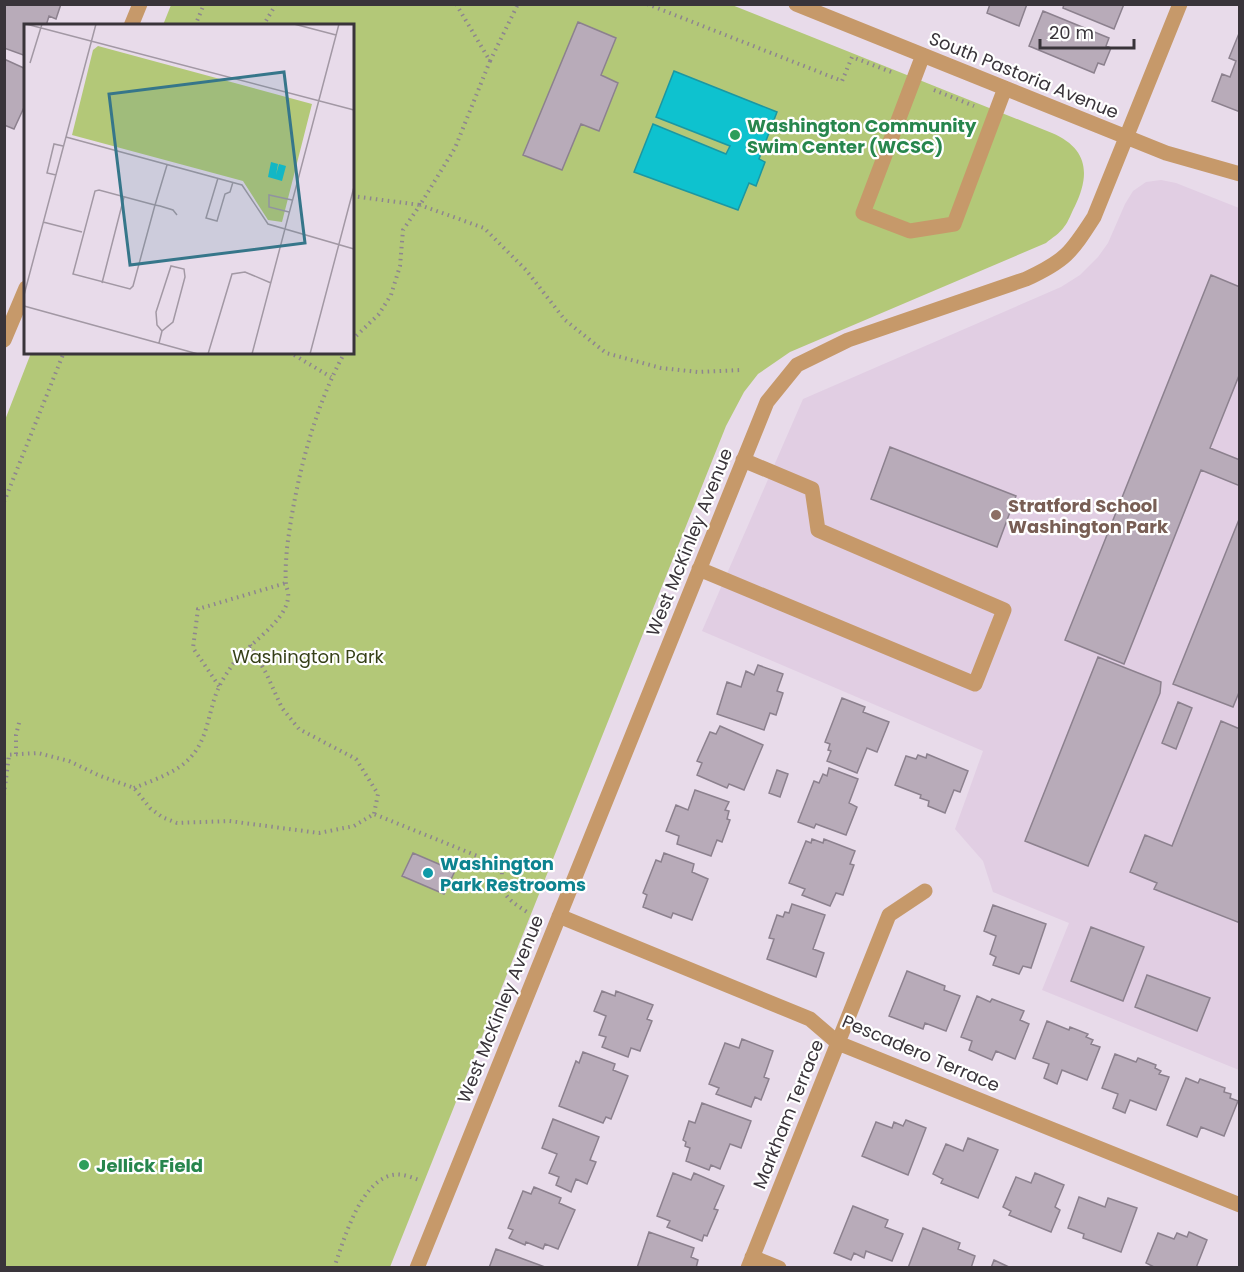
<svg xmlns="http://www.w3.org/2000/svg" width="1244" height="1272" font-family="Poppins,sans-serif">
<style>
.built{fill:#e1cee3}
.green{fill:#b3c878}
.water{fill:#0ec2cf;stroke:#1b97a2;stroke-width:1.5}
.building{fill:#b8abb9;stroke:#8c818e;stroke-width:1.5}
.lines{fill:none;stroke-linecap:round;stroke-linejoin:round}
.path{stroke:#8e858f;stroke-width:4;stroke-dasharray:1.5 4.5;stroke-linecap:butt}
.minor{stroke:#c6996a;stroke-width:15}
.leisure-dot{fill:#2e9e5b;stroke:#fff;stroke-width:2}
.education-dot{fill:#8d6e63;stroke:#fff;stroke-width:2}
.culture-dot{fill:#0f9aa8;stroke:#fff;stroke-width:2}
.labels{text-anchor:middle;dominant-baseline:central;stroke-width:4.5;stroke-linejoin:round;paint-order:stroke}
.street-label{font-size:18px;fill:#39343a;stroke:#fff}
.leisure-label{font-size:18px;font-weight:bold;fill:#27864d;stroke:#fff;text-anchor:start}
.education-label{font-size:18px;font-weight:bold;fill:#785e54;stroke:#fff;text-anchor:start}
.park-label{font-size:18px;fill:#364018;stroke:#fff}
.culture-label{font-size:18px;font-weight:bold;fill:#0d838f;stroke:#fff;text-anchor:start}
.inset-road{fill:none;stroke:#a298a4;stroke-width:1.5}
.view{fill:#36768a;fill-opacity:0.15;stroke:#36768a;stroke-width:3}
.inset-edge{fill:none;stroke:#39343a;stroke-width:3}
</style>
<rect width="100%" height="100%" fill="#e8dbea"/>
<!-- built -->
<path class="built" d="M1161 180 1176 183 1239 208V1070L1042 990 1069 923 993 892 983 861 955 829 983 751 702 631 803 399 1061 287 1080 275 1098 257 1108 243 1125 204 1133 191 1146 182Z"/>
<!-- green -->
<path class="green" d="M171 5H732L1052 133C1087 148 1091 173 1075 206 1071 213 1069 221 1064 227 1060 233 1052 238 1046 243L790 352 758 374 744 392 726 426 390 1267H5V420L31 353 352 352V26L163 25Z"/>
<!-- water -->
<path class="water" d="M674 71 777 112 759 159 765 162 756 186 749 183 738 210 634 172 653 124 726 154 730 146 656 117Z"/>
<!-- building -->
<path class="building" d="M4 4H61L56 19 49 16 46 26H26V56L4 48Z
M990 4H1027L1019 26 987 13Z
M1064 4H1124L1114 29 1063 8Z
M1043 11 1109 38 1106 46 1111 48 1104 65 1098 63 1094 73 1029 46Z
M578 22 616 38 601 75 618 83 599 131 581 124 562 170 523 155Z
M1240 31V112L1212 101 1222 74 1230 77 1236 61 1229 58Z
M4 59 26 69 24 92H26V103L14 129 4 125Z
M1211 275 1240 287V373L1210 448 1240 460V486L1201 470 1124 664 1065 640Z
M890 447 1016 496 997 547 871 499Z
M1240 517V690L1233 707 1173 684Z
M1098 657 1161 682 1160 693 1088 866 1025 841Z
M758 665 783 674 777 691 783 693 776 715 770 713 764 730 717 714 727 682 741 687 746 671 754 675Z
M842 698 865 707 863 712 889 722 877 752 867 748 857 773 827 761 831 751 828 750 830 744 825 742Z
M1178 702 1192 708 1176 749 1162 743Z
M1221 721 1240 729V923L1154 889 1157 883 1130 872 1145 835 1172 846Z
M720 726 763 745 744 790 729 784 727 788 697 775 702 763 697 761 710 732 716 734Z
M927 754 968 771 960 792 954 790 945 813 928 806 929 801 920 798 921 795 895 785 906 756 916 759 918 755 926 758Z
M829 768 858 779 849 803 857 807 846 835 816 824 814 828 798 822 814 781 819 783 823 774 827 776Z
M777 770 788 774 780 797 769 793Z
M695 790 729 802 725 810 729 811 727 819 730 820 722 842 717 840 711 856 677 844 679 836 666 831 676 805 688 810Z
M812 839 823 843 824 839 855 851 850 864 854 865 843 895 836 893 830 906 802 895 805 889 789 883 806 841 811 843Z
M413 853 455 871 444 894 402 876Z
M664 853 694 864 692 872 708 879 692 920 673 913 671 918 643 907 647 895 643 893 656 860 661 862Z
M792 904 825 915 813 949 824 953 816 977 767 959 774 939 769 938 777 915 783 917 785 912 789 913Z
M993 905 1046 924 1031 968 1023 966 1019 974 993 965 996 957 990 954 996 936 984 931Z
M1091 927 1144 947 1123 1001 1071 981Z
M907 971 945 986 944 990 960 996 946 1031 925 1023 923 1029 889 1016Z
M1147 975 1210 998 1197 1031 1135 1007Z
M602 991 615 996 616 991 653 1005 647 1019 652 1021 640 1051 631 1048 628 1057 602 1047 606 1037 599 1035 606 1016 594 1011Z
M977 996 990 1002 992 999 1024 1011 1020 1020 1029 1024 1015 1059 996 1051 992 1060 969 1050 972 1041 961 1037Z
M1047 1021 1069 1030 1070 1027 1088 1034 1086 1037 1093 1040 1091 1044 1100 1047 1087 1080 1062 1070 1057 1084 1044 1078 1049 1064 1033 1058Z
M742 1039 773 1051 764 1077 769 1079 761 1100 755 1097 751 1107 716 1094 719 1088 709 1084 725 1043 739 1048Z
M583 1052 615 1064 613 1070 628 1076 611 1119 606 1117 603 1123 559 1106 576 1061 579 1063Z
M1115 1054 1136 1062 1138 1058 1156 1065 1155 1068 1161 1071 1159 1074 1169 1077 1156 1110 1130 1100 1125 1113 1113 1108 1118 1094 1102 1088Z
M1186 1078 1198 1083 1200 1079 1225 1088 1224 1092 1231 1094 1230 1098 1238 1101 1224 1136 1201 1127 1197 1137 1167 1125Z
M702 1103 751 1121 741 1148 730 1144 720 1169 711 1165 709 1170 686 1161 690 1148 685 1146 686 1142 683 1140 689 1121 695 1123Z
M553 1119 599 1137 590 1160 596 1162 587 1184 576 1179 571 1192 556 1185 559 1177 549 1173 557 1154 542 1148Z
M906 1120 926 1128 908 1175 862 1156 876 1122 892 1128 894 1122 903 1126Z
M968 1138 998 1150 978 1198 941 1183 943 1179 933 1174 946 1144 963 1151Z
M673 1173 691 1180 694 1173 724 1186 714 1209 718 1210 707 1236 704 1235 702 1241 667 1227 670 1221 657 1216Z
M1035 1173 1064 1185 1055 1207 1060 1210 1051 1232 1009 1215 1011 1211 1003 1207 1016 1177 1031 1183Z
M534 1187 561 1198 559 1203 575 1210 558 1249 545 1244 543 1249 526 1242 525 1245 509 1238 513 1230 508 1228 523 1191 531 1194Z
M1079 1197 1105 1207 1108 1198 1137 1208 1121 1252 1083 1238 1084 1234 1068 1228Z
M853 1206 888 1220 885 1227 903 1234 892 1261 866 1251 864 1258 854 1253 851 1260 834 1253Z
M923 1228 960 1243 958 1249 975 1256 971 1268H908Z
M649 1232 694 1248 691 1257 698 1260 696 1268H637Z
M1189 1232 1207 1240 1196 1268H1156L1146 1263 1158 1233 1174 1239 1177 1233 1187 1237Z
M496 1249 545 1267V1268H489Z
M994 1260 1011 1268H991Z"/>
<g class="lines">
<!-- path -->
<path class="path" d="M647 4 842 81 852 57 891 72
M195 26 204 4
M263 26 276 4
M490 61 518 4
M934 90 974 106
M352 196 420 205 455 148 490 61 456 4
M352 340 379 314 391 295 400 266 403 230 420 205 484 228 526 270 565 320 606 353 661 368 698 372 741 370
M289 352 331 377
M4 502 64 352
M250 645 266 673 282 708 299 729 356 759 378 794 374 814
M219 686 193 648 198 609 286 583
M16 754V735L20 719
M4 755 38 753 69 761 98 775 134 788 150 808 162 817 177 823 229 821 319 833 354 826 374 814 502 866C501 894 504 897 527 912
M134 788C153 780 176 773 190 758 209 738 208 710 219 687 222 680 227 673 231 667 245 645 285 624 288 598 289 594 287 589 286 585 285 573 286 560 287 548 295 484 313 409 345 352
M4 795 9 755
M334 1268C344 1240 359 1183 392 1175 401 1173 411 1177 419 1180"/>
<!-- minor -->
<path class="minor" d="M796 4 1166 153 1240 174
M131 26 140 4
M923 55 863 213 910 231 954 224 1005 88
M4 340 26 288
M699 569 975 684 1004 610 818 530 812 489 743 460
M559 916 810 1019 838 1043 1240 1205
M752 1257 779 1268
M417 1268 767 402 797 365 848 340 1026 279C1065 261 1071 253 1094 217L1180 4
M748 1268 889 915 925 891"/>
</g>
<!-- markers -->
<g class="leisure-dot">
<circle cx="735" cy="135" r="6"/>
<circle cx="84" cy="1165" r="6"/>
</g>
<circle class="education-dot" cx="996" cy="515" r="6"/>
<circle class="culture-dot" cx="428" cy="873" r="6"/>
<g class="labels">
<!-- street labels -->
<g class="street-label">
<text transform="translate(1024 75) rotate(22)">South Pastoria Avenue</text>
<text transform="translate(689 542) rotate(-68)">West McKinley Avenue</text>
<text transform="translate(500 1009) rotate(-68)">West McKinley Avenue</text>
<text transform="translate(921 1053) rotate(23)">Pescadero Terrace</text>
<text transform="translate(788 1114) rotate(-68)">Markham Terrace</text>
</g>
<!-- leisure labels -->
<g class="leisure-label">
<text x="747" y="125">Washington Community<tspan x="747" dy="21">Swim Center (WCSC)</tspan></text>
<text x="96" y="1165">Jellick Field</text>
</g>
<!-- education labels -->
<g class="education-label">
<text x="1008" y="505">Stratford School<tspan x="1008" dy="21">Washington Park</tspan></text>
</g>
<!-- park labels -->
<g class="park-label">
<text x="308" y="656">Washington Park</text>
</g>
<!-- culture labels -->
<g class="culture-label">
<text x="440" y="863">Washington<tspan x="440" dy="21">Park Restrooms</tspan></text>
</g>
</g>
<!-- overview -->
<g transform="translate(24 24)">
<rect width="330" height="330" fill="#e8dbea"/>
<path d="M74 22 288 80 258 198 244 196 219 157 48 111 69 26Z" fill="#b3c878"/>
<path d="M247 138 254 140 252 151 255 140 262 142 258 157 244 153Z" fill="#0ec2cf"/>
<path class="inset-road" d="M2 0 330 86M270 0 312 11M6 39 18 0M42 113 218 161 244 200 330 225M143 141 131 181 109 262 106 265 49 250 71 167 75 166 127 180 131 181 136 182 149 186 153 191M32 151 23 149 30 120 39 122M194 154 182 194 193 197 201 170 206 168 209 158M265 188 245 183V171L268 176M19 198 58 208M78 259 100 173M0 271 72 0M0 282 174 330M135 319 138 307 149 298 161 253 160 245 147 242 132 288 133 301 138 307M184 330 208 250 221 248 247 259M228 330 315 0M286 330 330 163"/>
<path class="view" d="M260 48 281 219 106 241 85 70Z"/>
<rect width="330" height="330" class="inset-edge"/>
</g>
<!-- border -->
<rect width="1244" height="1272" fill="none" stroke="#39343a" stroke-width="12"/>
<!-- scale -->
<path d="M1040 39v9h94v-9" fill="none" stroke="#39343a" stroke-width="3"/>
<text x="1049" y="39" font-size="18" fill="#39343a" stroke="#ffffff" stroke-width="4.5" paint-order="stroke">20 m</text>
</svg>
